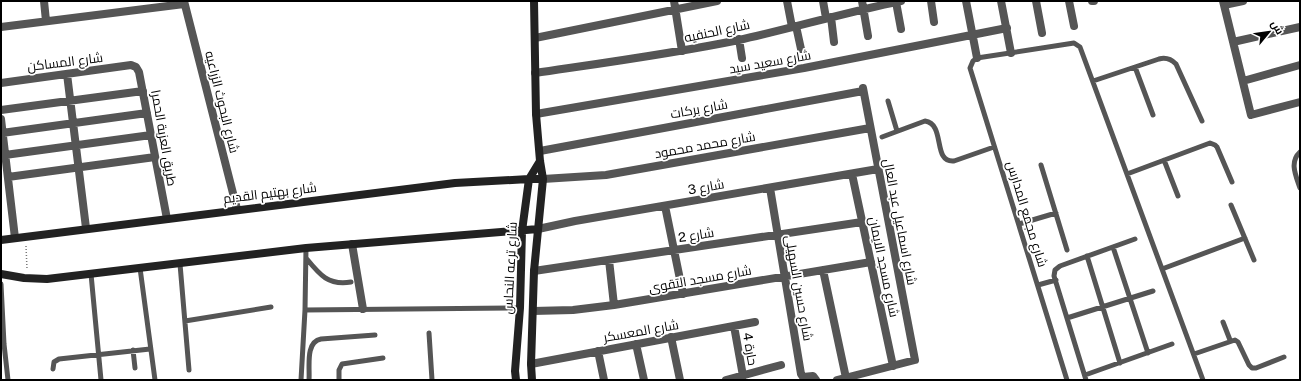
<svg xmlns="http://www.w3.org/2000/svg" width="1301" height="381" font-family="'Public Sans',Cairo,sans-serif">
<style>
.lines{fill:none;stroke-linecap:round;stroke-linejoin:round}
.path{stroke:#777;stroke-width:1.5;stroke-dasharray:1 2;stroke-linecap:butt}
.lane{stroke:#555;stroke-width:5}
.street{stroke:#555;stroke-width:8}
.secondary{stroke:#222;stroke-width:8}
.labels{text-anchor:middle;dominant-baseline:central;stroke-width:3.5;stroke-linejoin:round;paint-order:stroke}
.street-label{font-size:13px;fill:#000;stroke:#fff}
</style>
<rect width="100%" height="100%" fill="#fff"/>
<g class="lines">
<!-- path -->
<path class="path" d="M26 246 27 269"/>
<!-- lane -->
<path class="lane" d="M1135 67 1153 115
M1093 81 1159 59C1166 57 1171 59 1176 64L1202 121
M888 101 897 131
M882 137 925 121C946 124 932 163 954 161L994 147
M1300 152C1289 162 1296 176 1300 188
M1164 160 1178 196
M1041 165 1067 250
M1127 174 1210 143 1215 145 1217 147 1232 182
M1231 205 1254 260
M1019 224 1056 213
M1113 247 1148 353
M1087 256 1120 363
M306 258C319 274 328 286 351 282
M180 264 189 370
M140 268 155 380
M1162 269 1245 238
M91 274 101 380
M1 284 4 344 8 380
M1038 285 1056 280
M305 310 520 308
M1067 318 1153 291
M185 321 271 307
M1223 322 1230 340
M429 333 432 380
M133 350 135 368
M1194 354 1235 340 1238 342 1249 365 1252 368H1256L1284 357
M53 369 54 362 59 359 150 349
M1085 375 1172 344
M301 380 305 310 306 248
M309 380C310 367 305 342 321 339L375 335
M339 380V370L342 364 383 358
M1067 380 970 68 973 61 977 58 1074 43 1080 47 1203 380
M1086 380 1054 276 1055 270 1060 266 1135 239"/>
<!-- street -->
<path class="street" d="M44 1 46 21
M184 1 237 209
M674 1 682 51
M787 1 792 27
M823 1 826 18
M862 1 868 36
M931 1 934 22
M966 1 977 58
M1001 1 1011 53
M1036 1 1042 33
M1069 1 1074 26
M1092 1H1094
M1223 1 1251 115 1300 102
M896 2 901 29
M1224 5 1243 1
M831 17 834 42
M796 26 801 49
M1 27 184 4
M535 38 717 1
M739 39 742 58
M1233 42 1300 27
M535 73C603 63 671 54 739 40 793 28 847 12 901 1
M67 74 86 228
M1243 81 1300 65
M1 83 131 65 136 67 139 72 167 219
M1 110 143 91
M536 114 804 68 1007 28
M1 119 15 238
M2 133 147 113
M540 151 863 91
M5 155 151 135
M852 174 893 366
M8 177 155 157
M543 179 606 175 870 128
M770 188 801 374 803 377 813 376 816 380
M665 206 683 294
M538 229 575 221 878 169
M352 244 363 309
M609 260 614 305
M823 270 846 378
M534 271 862 222
M533 311 573 310 614 305 871 262
M734 326 743 376
M671 337 680 380
M636 344 644 380
M598 351 604 380
M531 364 755 322
M726 380 781 365
M837 380 915 360 863 88"/>
<!-- secondary -->
<path class="secondary" d="M1 240 455 183 529 179H543
M1 274 24 278 47 279 306 248 538 229
M516 380 515 371 520 308 522 231 529 179 540 161
M532 380 531 364 534 271 543 179 540 161 536 114 534 1"/>
</g>
<g class="labels">
<!-- street labels -->
<g class="street-label">
<text transform="translate(717 31) rotate(-12)">شارع الحنفيه</text>
<text transform="translate(65 62) rotate(-7)">شارع المساكن</text>
<text transform="translate(770 62) rotate(-10)">شارع سعيد سيد</text>
<text transform="translate(222 102) rotate(76)">شارع البحوث الزراعيه</text>
<text transform="translate(699 109) rotate(-10)">شارع بركات</text>
<text transform="translate(164 138) rotate(80)">طريق العزبة الحمرا</text>
<text transform="translate(705 145) rotate(-10)">شارع محمد محمود</text>
<text transform="translate(706 187) rotate(-10)">شارع 3</text>
<text transform="translate(270 193) rotate(-7)">شارع بهتيم القديم</text>
<text transform="translate(1027 214) rotate(73)">شارع مجمع المدارس</text>
<text transform="translate(900 222) rotate(79)">شارع اسماعيل عبد العال</text>
<text transform="translate(696 235) rotate(-9)">شارع 2</text>
<text transform="translate(884 267) rotate(78)">شارع مسجد الايمان</text>
<text transform="translate(510 268) rotate(-87)">شارع ترعه النحاس</text>
<text transform="translate(700 279) rotate(-10)">شارع مسجد التقوى</text>
<text transform="translate(799 288) rotate(80)">شارع حسين السهيلى</text>
<text transform="translate(641 331) rotate(-10)">شارع المعسكر</text>
<text transform="translate(750 349) rotate(80)">حارة 4</text>
</g>
</g>
<!-- border -->
<rect width="1301" height="381" fill="none" stroke="#000000" stroke-width="4"/>
<!-- north arrow -->
<g transform="translate(1269 32) rotate(61)" stroke="#ffffff" stroke-width="3" paint-order="stroke">
<path d="M0-3L7 15L0 10L-7 15Z" fill="#000000"/>
<text y="-6" font-size="11" font-weight="bold" text-anchor="middle" fill="#000000">ش</text>
</g>
</svg>
